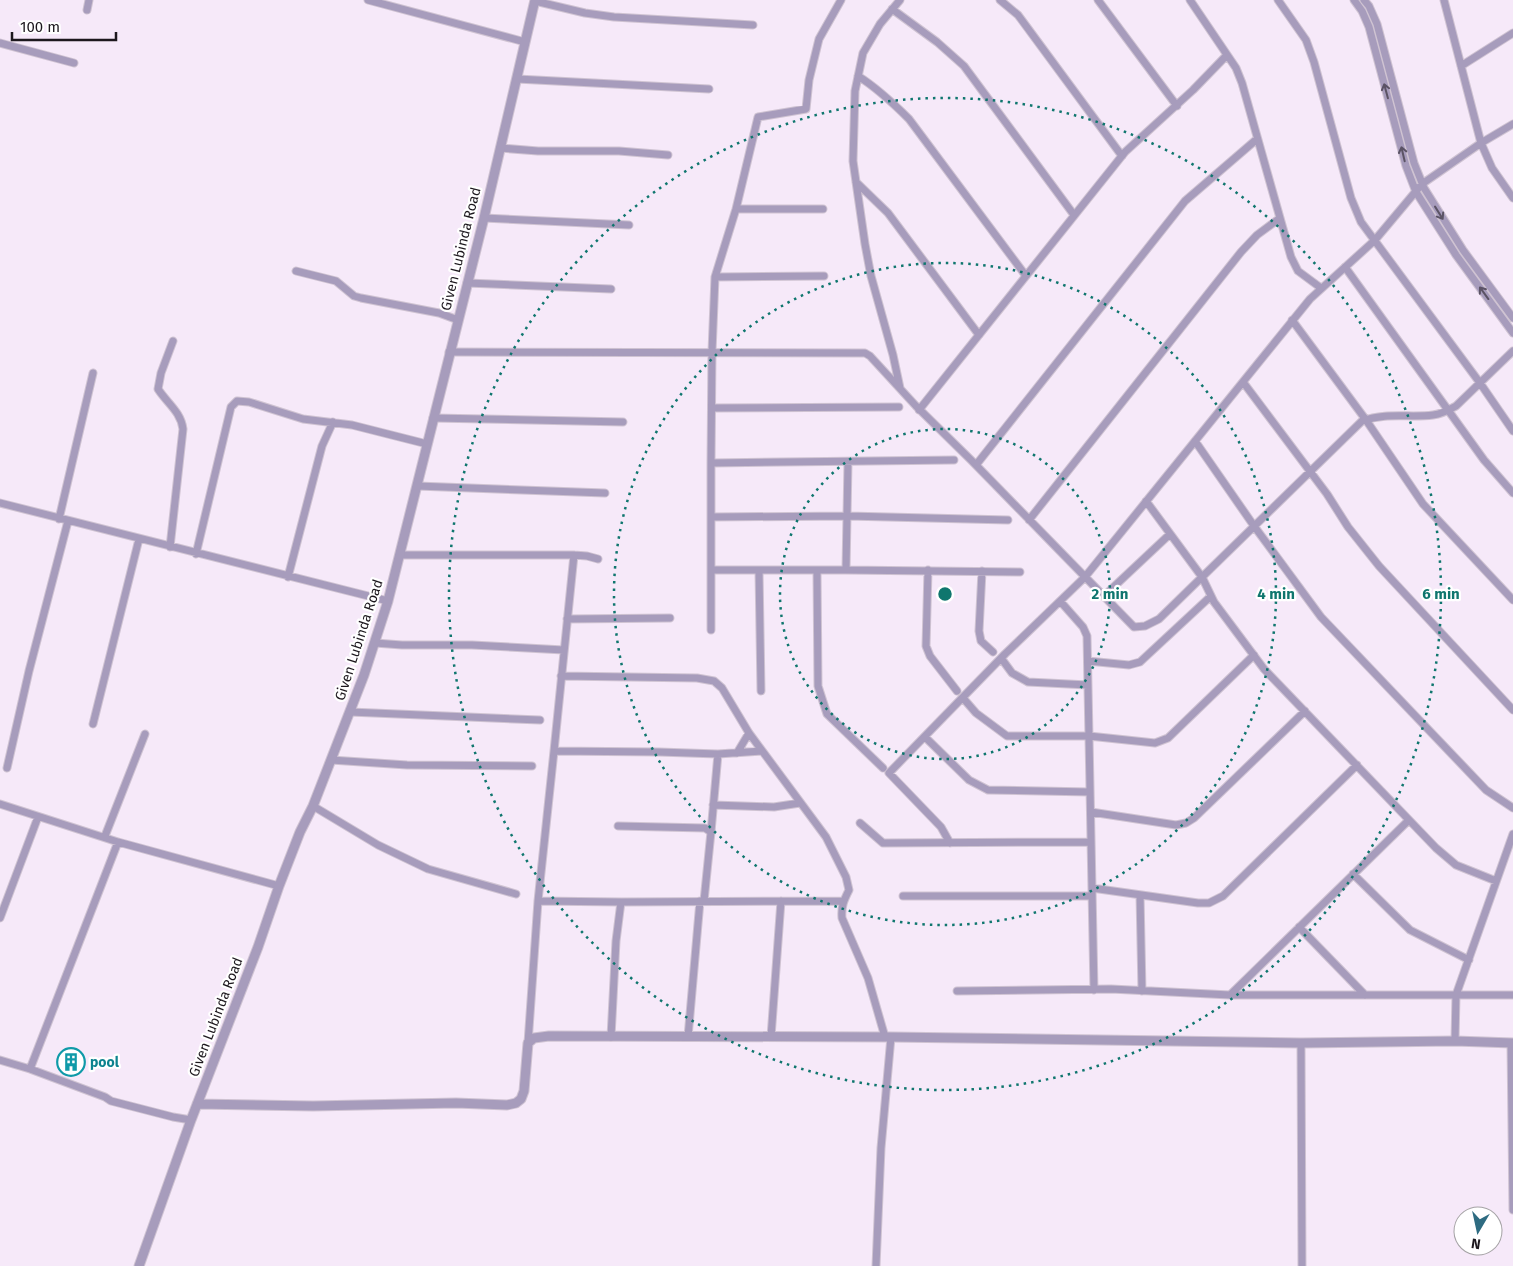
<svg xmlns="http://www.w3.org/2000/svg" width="1513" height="1266" font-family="'Fira Sans',sans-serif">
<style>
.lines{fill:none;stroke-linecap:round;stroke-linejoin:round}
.minor-casing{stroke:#cfc3d2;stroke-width:9}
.tertiary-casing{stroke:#cfc3d2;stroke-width:11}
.minor{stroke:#a79cbc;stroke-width:7}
.tertiary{stroke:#a79cbc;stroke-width:9}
.oneway{stroke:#5b5365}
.ring{fill:none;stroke:#0f766e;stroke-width:2.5;stroke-dasharray:2.5 5}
.labels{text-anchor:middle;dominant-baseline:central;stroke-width:4.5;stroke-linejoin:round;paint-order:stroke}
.street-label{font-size:14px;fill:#1d181e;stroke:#fff}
.culture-label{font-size:14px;font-weight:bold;fill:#0d838f;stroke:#fff;text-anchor:start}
.centre{fill:#0f766e;stroke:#fff;stroke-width:2.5}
.ring-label{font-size:15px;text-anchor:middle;font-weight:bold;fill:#0f766e;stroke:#fff;stroke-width:4.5;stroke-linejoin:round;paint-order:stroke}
</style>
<rect width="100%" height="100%" fill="#f6e9f9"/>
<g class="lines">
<defs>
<path id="minor" d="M368 0 525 42
M841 0 819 39 809 80 806 109 758 117 736 209 715 277 712 352 711 463 954 460
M900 0 880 24 863 53 855 91 853 161 865 244 871 276 893 355 900 388
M1000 0 1018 15 1122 156
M1098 0 1177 106
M1190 0 1236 68 1242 83 1291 257 1298 271 1321 288
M1278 0 1306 40 1314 62 1351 198 1361 222 1480 383 1513 431
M1354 0 1362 11 1369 27 1406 166 1416 192 1456 255 1513 333
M1364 0 1369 6 1377 24 1414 163 1424 188 1463 250 1513 318
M1444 0 1481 143 1492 168 1513 198
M535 1 585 13 614 17 753 25
M892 9 937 42 964 66 1074 215
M87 10 89 0
M0 43 74 63
M1461 66 1513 33
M858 76C877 88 893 103 909 119L1026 276
M517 79 709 89
M500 148 538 151H619L668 155
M856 182 888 213 979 335
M736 209H823
M484 218 629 225
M1345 267 1484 460 1513 493
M296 271 336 281 354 296 361 298 439 313 458 320
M715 277 824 276
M467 283 611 289
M1292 320 1366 420 1423 504 1513 600
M449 352 865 353 870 356 916 406 971 460 1134 627 1145 626 1159 619 1362 421C1387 412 1409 418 1433 415 1441 414 1449 410 1456 406L1513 351
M1243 382 1327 494 1348 527 1379 566 1513 710
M712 408 899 407
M919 410 1125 152 1193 90 1226 56
M433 418 623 422
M1195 441 1254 526 1321 617 1486 790 1513 808
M976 465 1185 201 1257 139
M417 486 605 493
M1146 501 1202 577 1214 602 1264 669 1436 848 1456 865 1496 881
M0 503 388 601
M711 517 848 516 1008 520
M59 519 93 373
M1029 520 1241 252 1257 235 1280 218
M170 547 183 429C181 412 167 403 158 389L161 373 173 341
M196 554 231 407 237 401 249 402 303 419 352 425 427 444
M400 555H574L587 556 598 559
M574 555 554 751 659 752 718 754 762 751
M711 570H846L848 462
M846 570 1020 572
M928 570 926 646 930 656 957 691
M759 571 761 691
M817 571 818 686 827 714 883 768
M982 571 979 631 981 641 993 652
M288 577 322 446 333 422
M1104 596 1170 534
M1060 601 1083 627 1087 636 1094 990
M567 619 670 618
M711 630V463
M375 643 402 645H472L564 650
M1001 658 1012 673 1028 682 1088 685
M1088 661 1129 665 1140 662 1211 596
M561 676 697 678 714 681 722 688 749 733 826 837 846 877 849 890C844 900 841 906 842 918L868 978 885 1037
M963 698 976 713 1007 736H1089L1155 743 1168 738 1254 655
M350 712 540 720
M93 724 139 539
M925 737 969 780 988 790 1090 792
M737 753 749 733
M331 760 407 765 532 766
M7 768 29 671 68 521
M0 804 118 842 279 886
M713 805 774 807 800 803
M313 806 378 845 428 869 516 894
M1091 812 1176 825 1186 823 1194 818 1305 711
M860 823 883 843 1091 842
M618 826 705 828 711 832 704 901
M711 832 718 754
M105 836 145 734
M950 843 941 827 889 773 1005 654 1085 577 1310 299 1375 240 1422 184 1481 143 1513 124
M1353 874 1410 930 1469 960
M1092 888 1198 903H1209L1223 896 1357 765
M1140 895 1142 991
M903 896H1092
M538 901 621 902 843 901
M0 918 38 817
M1299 927 1365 995
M957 991 1111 989 1230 995H1513
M1230 995 1409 820
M611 1037 616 941 621 902
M688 1037 700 901
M771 1037 781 901
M1455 1041 1456 995 1513 834
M528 1043 538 901 554 751
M1301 1043 1302 1266
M1511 1043 1513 1210
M0 1060 30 1069 105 1097 111 1101 173 1117 191 1120
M30 1069 118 842
M876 1266 881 1148 891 1037"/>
<path id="tertiary" d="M197 1104 313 1106 456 1103 507 1105 516 1103 521 1099 524 1091 528 1043 534 1038 549 1036 891 1037 1301 1043 1455 1041 1513 1043
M139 1266 191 1120 258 947 279 886 300 832 313 806 364 675 388 601 484 218 535 0"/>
</defs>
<!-- minor casing -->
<use href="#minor" class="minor-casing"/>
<!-- tertiary casing -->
<use href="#tertiary" class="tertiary-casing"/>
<!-- minor -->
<use href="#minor" class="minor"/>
<!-- tertiary -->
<use href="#tertiary" class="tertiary"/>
</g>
<!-- one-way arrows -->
<defs><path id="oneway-shaft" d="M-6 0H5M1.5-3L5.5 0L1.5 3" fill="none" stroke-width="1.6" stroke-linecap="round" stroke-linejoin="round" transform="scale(1.25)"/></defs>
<g class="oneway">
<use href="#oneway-shaft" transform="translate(1386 91) rotate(-105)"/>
<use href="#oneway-shaft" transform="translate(1403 154) rotate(-103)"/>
<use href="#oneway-shaft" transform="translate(1439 213) rotate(58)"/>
<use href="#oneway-shaft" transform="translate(1484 293) rotate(-126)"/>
</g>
<!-- distance rings -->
<g class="ring">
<circle cx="945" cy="594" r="165"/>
<circle cx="945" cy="594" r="331"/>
<circle cx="945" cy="594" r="496"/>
</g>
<!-- icons -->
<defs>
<symbol id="building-ring" viewBox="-11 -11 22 22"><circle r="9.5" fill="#fff" stroke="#0f9aa8" stroke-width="1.5"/><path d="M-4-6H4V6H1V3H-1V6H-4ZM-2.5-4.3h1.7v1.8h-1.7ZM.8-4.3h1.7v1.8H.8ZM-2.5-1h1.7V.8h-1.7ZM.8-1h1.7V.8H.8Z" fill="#0f9aa8"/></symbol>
</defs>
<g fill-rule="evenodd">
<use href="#building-ring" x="55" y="1046" width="32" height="32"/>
</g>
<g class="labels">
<!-- street labels -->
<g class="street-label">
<text transform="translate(461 249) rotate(-76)">Given Lubinda Road</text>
<text transform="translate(359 640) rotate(-72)">Given Lubinda Road</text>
<text transform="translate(216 1017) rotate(-69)">Given Lubinda Road</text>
</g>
<!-- culture labels -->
<g class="culture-label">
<text x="90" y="1062">pool</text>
</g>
</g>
<circle cx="945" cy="594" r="8" class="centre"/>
<g class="ring-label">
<text x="1110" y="599">2 min</text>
<text x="1276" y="599">4 min</text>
<text x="1441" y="599">6 min</text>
</g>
<!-- north arrow -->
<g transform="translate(1478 1231) rotate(189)"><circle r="24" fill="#ffffff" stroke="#a5a3a5"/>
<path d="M0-4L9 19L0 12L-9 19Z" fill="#2e6b81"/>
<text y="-8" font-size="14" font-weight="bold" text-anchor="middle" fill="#1d181e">N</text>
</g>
<!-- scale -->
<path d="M12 32v8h104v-8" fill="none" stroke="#1d181e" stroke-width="2.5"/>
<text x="20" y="32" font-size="15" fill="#1d181e" stroke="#ffffff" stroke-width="4" paint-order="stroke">100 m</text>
</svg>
